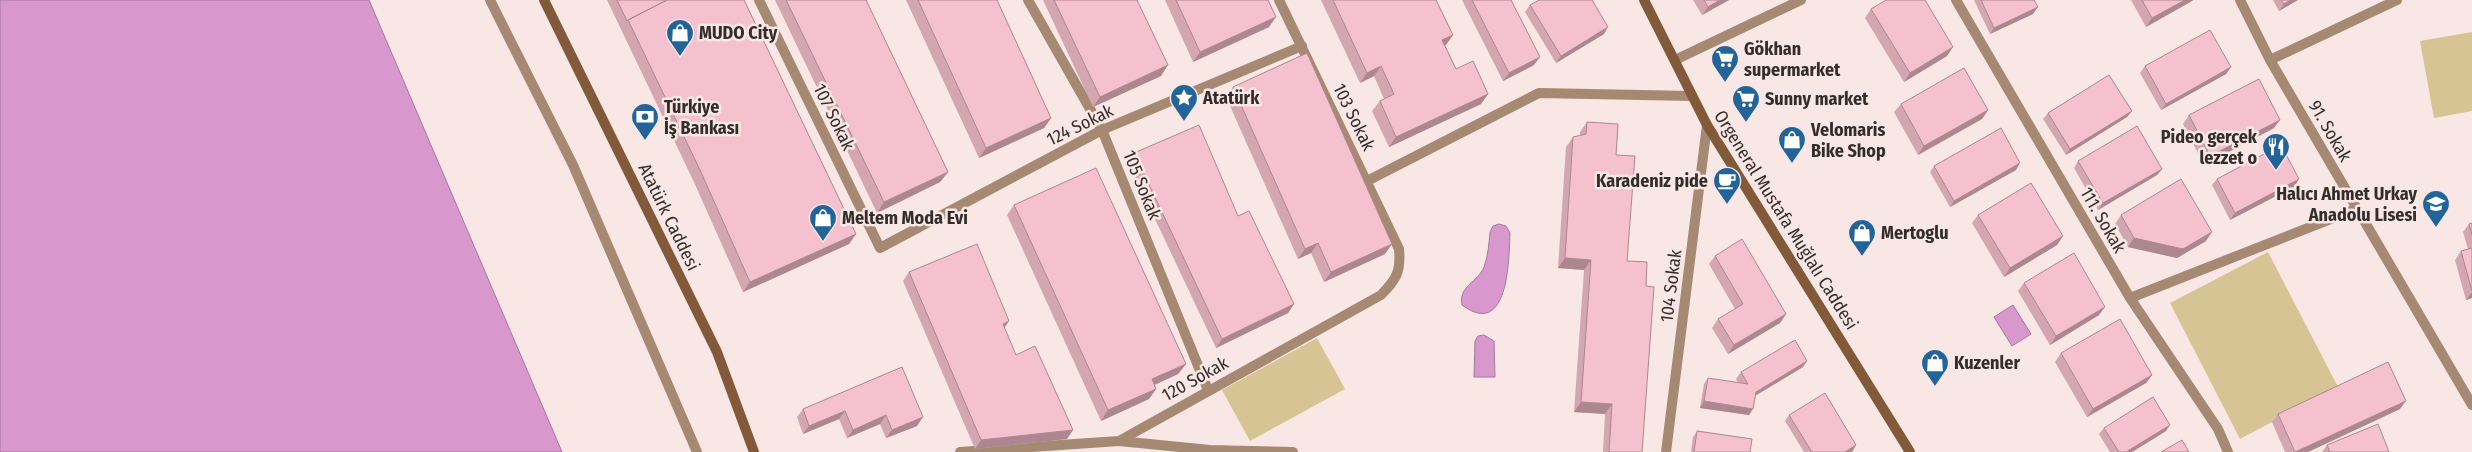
<svg xmlns="http://www.w3.org/2000/svg" width="2472" height="452" font-family="'Fira Sans Condensed',sans-serif">
<style>
.park{fill:#d7c495}
.water{fill:#d897cd;stroke:#a6779d}
.lines{fill:none;stroke-linecap:round;stroke-linejoin:round}
.street{stroke:#a58973;stroke-width:10}
.secondary{stroke:#825a39;stroke-width:10}
.wall{fill:#d3a6b1}
.shaded-wall{fill:#ac8790}
.building{fill:#f5c1ce;stroke:#ac8790}
.labels{text-anchor:middle;dominant-baseline:central;stroke-width:5;stroke-linejoin:round;paint-order:stroke}
.poi-label{font-size:18px;font-weight:bold;fill:#332d2c;stroke:#f8e7e4;text-anchor:start}
.street-label{font-size:18px;fill:#332d2c;stroke:#f8e7e4}
</style>
<rect width="100%" height="100%" fill="#f8e7e4"/>
<!-- park -->
<path class="park" d="M2472 32V111L2434 118 2420 41Z
M2268 252 2338 387 2240 439 2170 303Z
M1317 338 1345 389 1250 441 1222 390Z"/>
<!-- water -->
<path class="water" d="M0 0H369L562 452H0Z
M1499 224 1506 226 1510 233C1509 262 1508 339 1462 305 1458 286 1478 282 1484 267 1488 256 1489 243 1490 232L1493 226Z
M2013 305 2031 334 2012 346 1994 317Z
M1484 335 1494 341 1495 377H1474L1475 341 1478 336Z"/>
<g class="lines">
<!-- street -->
<path class="street" d="M490 0 573 165 697 452
M759 0 880 248 1102 130 1302 46
M1028 0 1102 130 1208 390
M1956 0 2130 298 2218 429 2228 452
M2240 0 2270 60 2472 405
M1675 60 1801 0
M2270 60 2397 0
M1367 181 1539 93 1692 96
M2130 298 2356 209
M1119 441 1210 450 1293 452
M960 452 1119 441 1381 295C1397 279 1401 271 1399 249L1279 0
M1666 452 1707 125"/>
<!-- secondary -->
<path class="secondary" d="M544 0 717 352 754 452
M1644 0 1707 125 1910 452"/>
</g>
<!-- wall -->
<path class="wall" d="M607 0H744L856 234 849 244 743 292 693 180Z
M775 0H866L948 172 940 182 877 213Z
M906 0H997L1051 118 1044 128 979 158Z
M1043 0H1137L1161 76 1093 107Z
M1165 0H1268L1269 27 1193 62Z
M1321 0H1436L1453 35 1445 45 1456 69 1488 94 1481 104 1389 147 1372 111 1380 101 1384 99 1374 76 1360 83Z
M1462 0H1511L1534 65 1503 81Z
M1693 0H1729L1702 15Z
M1974 0H2034L2033 14 1990 34Z
M2131 0H2193L2192 1 2146 27Z
M2273 0H2298L2279 11Z
M1530 5 1604 34 1556 63 1525 12Z
M1871 9 1947 56 1904 82 1865 18Z
M2145 66 2231 67 2226 74 2161 110 2140 73Z
M1233 87 1385 254 1324 282 1311 253 1298 259 1226 97Z
M1901 104 1988 110 1982 119 1918 155 1894 112Z
M2132 111 2127 117 2066 155 2043 119 2048 113Z
M2189 115 2274 128 2204 165 2183 124Z
M1587 122 1616 155 1627 261 1646 286 1642 452H1603L1605 414 1574 412 1584 270 1558 268 1566 147 1573 137 1580 136V132Z
M1134 153 1238 216 1294 304 1288 313 1216 348 1128 162Z
M2078 161 2162 169 2157 175 2098 210 2074 168Z
M1934 166 2016 170 1950 207 1930 172Z
M2217 179 2295 186 2230 220 2212 185Z
M1014 205 1186 364 1178 374 1155 385 1156 389 1149 399 1101 421 1007 215Z
M1978 215 2063 236 2057 245 2004 277 1972 223Z
M2121 215 2206 241 2177 258 2128 247 2115 224Z
M2472 223V298L2466 300 2455 260 2461 251 2468 249 2463 232 2469 224Z
M1715 256 1786 314 1780 323 1728 354 1712 328 1718 319 1735 309 1709 264Z
M909 272 1004 328 1016 355 1067 439 975 449 903 281Z
M2024 283 2099 315 2050 345 2018 291Z
M2061 353 2152 375 2146 383 2087 417 2055 362Z
M902 367 917 426 886 438 880 424 847 438 839 419 803 434 797 417 803 409Z
M1803 367 1755 396 1749 415 1700 408 1704 384 1708 378 1738 383 1736 379 1741 372Z
M2400 409 2308 452H2285L2272 422 2278 414Z
M1789 415 1856 445 1851 452H1804L1785 421Z
M2104 428 2166 431 2132 452H2110L2099 434Z
M1697 431 1750 452H1691L1693 437Z
M2327 445 2389 452H2322Z"/>
<!-- shaded-wall -->
<path class="shaded-wall" d="M1720 0H1729L1702 15 1708 7Z
M2185 0H2193L2192 1 2146 27 2152 18Z
M2291 0H2298L2279 11 2284 4Z
M2038 7 2033 14 1990 34 1994 28Z
M1276 17 1269 27 1193 62 1200 52Z
M1608 27 1604 34 1556 63 1561 56Z
M1453 35 1446 45 1435 50 1442 40Z
M1953 47 1947 56 1904 82 1910 73Z
M1540 57 1534 65 1503 81 1509 73Z
M1168 65 1161 76 1093 107 1100 97Z
M1381 66 1374 76 1360 83 1367 73Z
M2231 67 2226 74 2161 110 2166 104Z
M1488 94 1481 104 1389 147 1396 137Z
M1988 110 1982 119 1918 155 1924 146Z
M2132 111 2127 117 2066 155 2070 149Z
M1051 118 1044 128 979 158 986 148Z
M2280 120 2274 128 2204 165 2210 156Z
M2020 163 2016 170 1950 207 1954 201Z
M2162 169 2157 175 2098 210 2103 203Z
M948 172 940 182 877 213 884 202Z
M2299 179 2295 186 2230 220 2235 213Z
M2212 232 2206 241 2177 258 2128 247 2134 238Z
M856 234 849 244 743 292 750 282Z
M2063 236 2057 245 2004 277 2010 268Z
M1318 243 1311 253 1298 259 1305 249Z
M1392 244 1385 254 1324 282 1331 272Z
M1565 258 1591 260 1584 270 1558 268Z
M2472 292V298L2466 300Z
M1294 304 1288 313 1216 348 1222 339Z
M2105 307 2099 315 2050 345 2056 336Z
M1786 314 1780 323 1728 354 1734 345Z
M1009 321 1003 330V324Z
M1807 361 1803 367 1751 398 1756 392Z
M1186 364 1178 374 1145 389 1152 379Z
M2152 375 2146 383 2087 417 2093 409Z
M1156 389 1149 399 1101 421 1108 410Z
M1704 401 1753 409 1749 415 1700 408Z
M2406 401 2400 409 2308 452H2295Z
M1581 402 1612 404 1605 414 1574 412Z
M845 411 839 419 803 434 809 426Z
M886 415 880 424 847 438 853 430Z
M923 417 917 426 886 438 892 430Z
M2170 425 2166 431 2132 452H2126Z
M1073 430 1067 439 975 449 981 440Z
M1856 445 1852 452H1845Z"/>
<!-- building -->
<path class="building" d="M617 0H667L628 20 627 21Z
M667 0H744L856 234 750 282 700 170 628 20Z
M786 0H866L948 172 884 202Z
M918 0H997L1051 118 986 148Z
M1054 0H1137L1168 65 1100 97Z
M1176 0H1268L1276 17 1200 52Z
M1333 0H1436L1453 35 1442 40 1456 69 1473 61 1488 94 1396 137 1380 101 1394 94 1381 66 1367 73Z
M1472 0H1511L1540 57 1509 73Z
M1539 0H1592L1608 27 1561 56 1530 5Z
M1704 0H1720L1708 7Z
M1886 0H1925L1953 47 1910 73 1871 9Z
M1981 0H2034L2038 7 1994 28Z
M2142 0H2185L2152 18Z
M2281 0H2291L2284 4Z
M2210 30 2231 67 2166 104 2145 66Z
M1307 53 1392 244 1331 272 1318 243 1305 249 1233 87Z
M1964 68 1988 110 1924 146 1901 104Z
M2109 75 2132 111 2070 149 2048 113Z
M2259 79 2280 120 2210 156 2189 115Z
M1587 122 1618 124 1616 155 1635 156 1627 261 1647 262 1646 286 1654 287 1642 452H1609L1612 404 1581 402 1591 260 1565 258 1573 137 1586 134Z
M1199 125 1238 216 1249 211 1294 304 1222 339 1134 153Z
M2137 126 2162 169 2103 203 2078 161Z
M2001 128 2020 163 1954 201 1934 166Z
M2281 145 2299 179 2235 213 2217 179Z
M1096 168 1186 364 1152 379 1156 389 1108 410 1014 205Z
M2181 179 2212 232 2183 249 2134 238 2121 215Z
M2031 183 2063 236 2010 268 1978 215Z
M2472 223V235L2469 224Z
M1742 239 1786 314 1734 345 1718 319 1743 304 1715 256Z
M977 244 1009 321 1003 324 1016 355 1035 346 1073 430 981 440 909 272Z
M2472 248V291L2461 251Z
M2074 253 2105 307 2056 336 2024 283Z
M2120 319 2152 375 2093 409 2061 353Z
M1795 340 1807 361 1756 392 1753 409 1704 401 1708 378 1748 384 1741 372Z
M2388 362 2406 401 2295 452 2278 414Z
M902 367 923 417 892 430 886 415 853 430 845 411 809 426 803 409Z
M1825 393 1856 445 1845 452H1812L1789 415Z
M2153 397 2170 425 2126 452H2119L2104 428Z
M2378 424 2389 452H2330L2327 445Z
M1697 431 1752 439 1750 452H1694Z
M2182 440 2189 452H2161Z"/>
<!-- icons -->
<defs>
<symbol id="shop-pin" viewBox="-11 -11 22 30"><path d="M0 17L-7.5 6A9.5 9.5 0 1 1 7.5 6Z" fill="#22649a" stroke="#f8e7e4"/><path d="M-5-2.5h2.3a2.7 3.5 0 0 1 5.4 0H5L5.5 6h-11ZM-1.5-2.5h3a1.5 2.3 0 0 0-3 0Z" fill="#fff"/></symbol>
<symbol id="supermarket-pin" viewBox="-11 -11 22 30"><path d="M0 17L-7.5 6A9.5 9.5 0 1 1 7.5 6Z" fill="#22649a" stroke="#f8e7e4"/><path d="M-6-5.5h2.5l.6 2H6L4.5 2H-2.5L-4.4-4H-6ZM-1.5 3.2a1.3 1.3 0 1 0 .1 0ZM3 3.2a1.3 1.3 0 1 0 .1 0Z" fill="#fff"/></symbol>
<symbol id="sight-pin" viewBox="-11 -11 22 30"><path d="M0 17L-7.5 6A9.5 9.5 0 1 1 7.5 6Z" fill="#22649a" stroke="#f8e7e4"/><path d="M0-6L1.8-2.2L6-1.7L2.9 1.2L3.7 5.4L0 3.3L-3.7 5.4L-2.9 1.2L-6-1.7L-1.8-2.2Z" fill="#fff"/></symbol>
<symbol id="bank-pin" viewBox="-11 -11 22 30"><path d="M0 17L-7.5 6A9.5 9.5 0 1 1 7.5 6Z" fill="#22649a" stroke="#f8e7e4"/><path d="M-6-4H6V4H-6ZM0-2.3a2.3 2.3 0 1 0 0 4.6a2.3 2.3 0 1 0 0-4.6Z" fill="#fff"/></symbol>
<symbol id="restaurant-pin" viewBox="-11 -11 22 30"><path d="M0 17L-7.5 6A9.5 9.5 0 1 1 7.5 6Z" fill="#22649a" stroke="#f8e7e4"/><path d="M-5-6h1v4h1v-4h1v4h1v-4h1v5L-1.5 .5V6h-2V.5L-5-1ZM5-6V6H3V1.5H1.5Q1.5-4 5-6Z" fill="#fff"/></symbol>
<symbol id="cafe-pin" viewBox="-11 -11 22 30"><path d="M0 17L-7.5 6A9.5 9.5 0 1 1 7.5 6Z" fill="#22649a" stroke="#f8e7e4"/><path d="M-5.5-4.5H6V0H3Q3 3.5 0 3.5H-2.5Q-5.5 3.5-5.5 0ZM3-3.2v2h1.7v-2ZM-6 4.5H4V6H-6Z" fill="#fff"/></symbol>
<symbol id="school-pin" viewBox="-11 -11 22 30"><path d="M0 17L-7.5 6A9.5 9.5 0 1 1 7.5 6Z" fill="#22649a" stroke="#f8e7e4"/><path d="M0-5L7-2L0 1L-7-2ZM-4 1L0 2.5L4 1V4Q0 6-4 4Z" fill="#fff"/></symbol>
</defs>
<g fill-rule="evenodd">
<use href="#shop-pin" x="664" y="17" width="32" height="43"/>
<use href="#supermarket-pin" x="1709" y="43" width="32" height="43"/>
<use href="#sight-pin" x="1168" y="82" width="32" height="43"/>
<use href="#supermarket-pin" x="1730" y="83" width="32" height="43"/>
<use href="#bank-pin" x="629" y="101" width="32" height="43"/>
<use href="#shop-pin" x="1776" y="124" width="32" height="43"/>
<use href="#restaurant-pin" x="2260" y="131" width="32" height="43"/>
<use href="#cafe-pin" x="1711" y="165" width="32" height="43"/>
<use href="#school-pin" x="2420" y="188" width="32" height="43"/>
<use href="#shop-pin" x="807" y="202" width="32" height="43"/>
<use href="#shop-pin" x="1846" y="217" width="32" height="43"/>
<use href="#shop-pin" x="1919" y="347" width="32" height="43"/>
</g>
<g class="labels">
<!-- poi labels -->
<g class="poi-label">
<text x="699" y="33">MUDO City</text>
<text x="1744" y="49">Gökhan<tspan x="1744" dy="21">supermarket</tspan></text>
<text x="1203" y="98">Atatürk</text>
<text x="1765" y="99">Sunny market</text>
<text x="664" y="107">Türkiye<tspan x="664" dy="21">İş Bankası</tspan></text>
<text x="1811" y="130">Velomaris<tspan x="1811" dy="21">Bike Shop</tspan></text>
<text x="2257" y="137" text-anchor="end">Pideo gerçek<tspan x="2257" dy="21">lezzet o</tspan></text>
<text x="1708" y="181" text-anchor="end">Karadeniz pide</text>
<text x="2417" y="194" text-anchor="end">Halıcı Ahmet Urkay<tspan x="2417" dy="21">Anadolu Lisesi</tspan></text>
<text x="842" y="218">Meltem Moda Evi</text>
<text x="1881" y="233">Mertoglu</text>
<text x="1954" y="363">Kuzenler</text>
</g>
<!-- street labels -->
<g class="street-label">
<text transform="translate(834 117) rotate(64)">107 Sokak</text>
<text transform="translate(1354 117) rotate(64)">103 Sokak</text>
<text transform="translate(1080 125) rotate(-26)">124 Sokak</text>
<text transform="translate(2330 131) rotate(60)">91. Sokak</text>
<text transform="translate(1142 185) rotate(68)">105 Sokak</text>
<text transform="translate(669 217) rotate(64)">Atatürk Caddesi</text>
<text transform="translate(1786 220) rotate(58)">Orgeneral Mustafa Muğlalı Caddesi</text>
<text transform="translate(2103 220) rotate(60)">111. Sokak</text>
<text transform="translate(1671 286) rotate(-83)">104 Sokak</text>
<text transform="translate(1195 379) rotate(-29)">120 Sokak</text>
</g>
</g>
</svg>
